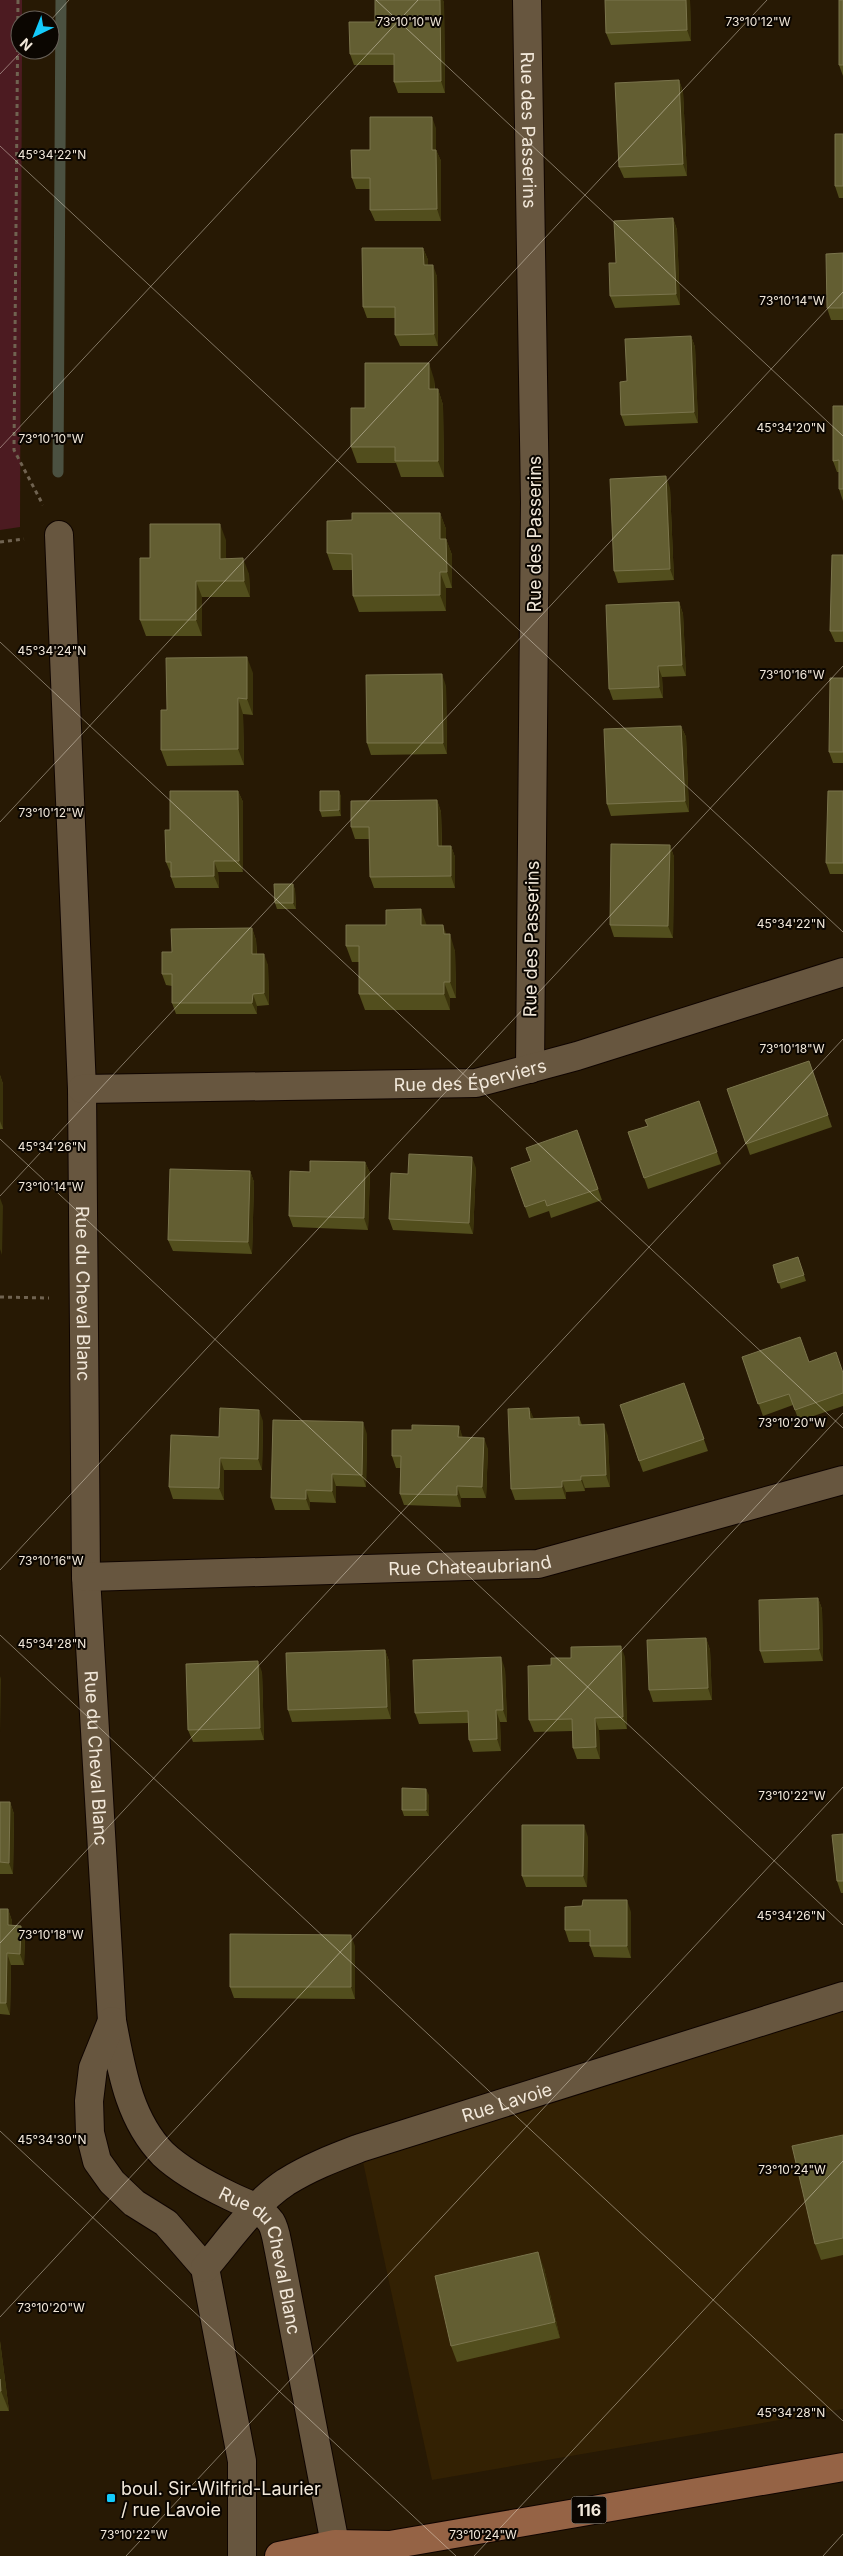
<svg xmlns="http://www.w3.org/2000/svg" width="843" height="2556" font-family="Inter,sans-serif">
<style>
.built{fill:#332103}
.green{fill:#4c1b21}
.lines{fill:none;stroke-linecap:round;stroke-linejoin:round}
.stream{stroke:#4b5141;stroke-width:11}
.street-casing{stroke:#0f0400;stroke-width:30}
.primary-casing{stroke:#0f0400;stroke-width:30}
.path{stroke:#706351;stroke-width:3;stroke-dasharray:4 4;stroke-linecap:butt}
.street{stroke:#67563f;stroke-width:28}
.primary{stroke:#956345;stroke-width:28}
.wall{fill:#524e1d}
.shaded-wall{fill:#3a320b}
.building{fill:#635e32;stroke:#7a744c}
.ticks{fill:none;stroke:#f2e8da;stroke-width:1;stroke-opacity:0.45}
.poi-dot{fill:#14cafb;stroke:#0b0601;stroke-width:2}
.labels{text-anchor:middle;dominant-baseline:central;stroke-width:4;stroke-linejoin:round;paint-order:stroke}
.shield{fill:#0b0601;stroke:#ada499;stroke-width:1}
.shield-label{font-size:16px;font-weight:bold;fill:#f2e8da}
.street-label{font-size:18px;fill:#f2e8da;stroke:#0b0601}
.poi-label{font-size:18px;fill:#f2e8da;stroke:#0b0601;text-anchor:start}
.ticks-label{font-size:12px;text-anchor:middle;fill:#f2e8da;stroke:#0b0601;stroke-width:4;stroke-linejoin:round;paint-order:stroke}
</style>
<rect width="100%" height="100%" fill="#271904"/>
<!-- built -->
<path class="built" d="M843 1996V2409L432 2480 360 2148Z"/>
<!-- green -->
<path class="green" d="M0 0H22V20H20V50H22L20 527 0 530Z"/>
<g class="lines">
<!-- stream -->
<path class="stream" d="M58 472 61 0"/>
<defs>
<g id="street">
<path id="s1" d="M527 0 535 502 530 1069"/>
<path id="s2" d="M59 535 82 1089 86 1577 112 2021C121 2067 128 2118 163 2154 182 2172 207 2185 230 2196 248 2205 258 2205 271 2222 276 2230 277 2243 279 2251L335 2544"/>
<path id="s3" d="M82 1089 476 1083 577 1056 843 972"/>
<path id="s4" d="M86 1577 538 1564 843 1480"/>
<path d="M112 2021 93 2068 89 2101 90 2133 97 2161 112 2182 134 2203 166 2223 205 2268 242 2461V2556"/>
<path id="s5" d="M205 2268C230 2239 254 2203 286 2182 310 2167 334 2158 360 2148L843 1996"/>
</g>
<path id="primary" d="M279 2556 335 2544 390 2545 843 2467"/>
</defs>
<!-- street casing -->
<use href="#street" class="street-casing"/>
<!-- primary casing -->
<use href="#primary" class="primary-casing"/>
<!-- path -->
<path class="path" d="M18 0 14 450 43 505
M0 542 24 539
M0 1297 49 1298"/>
<!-- street -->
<use href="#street" class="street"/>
<!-- primary -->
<use href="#primary" class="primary"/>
</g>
<!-- wall -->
<path class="wall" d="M375 0H443L444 3 445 93H398L394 82V65H354L350 54 375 22Z
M605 0H690L691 41 611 45 606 33Z
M843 0V76L839 65Z
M679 80 683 92 687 176 624 178 619 167Z
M436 128V150L441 161V221H375L370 210V189H356L352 178 370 150Z
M843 134V198H839L835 186Z
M673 218 677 230 680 305 615 308 610 296 616 263Z
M423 248 428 260V265L437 276 438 346H400L395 335V318H367L363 307Z
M843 253V320H831L827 308Z
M691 336 695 347 698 423 625 426 621 415 627 381Z
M434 379 435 389H438L443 405 444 477H401L396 463H357L351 447 365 408Z
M843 406V501L839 489V472H837L833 461Z
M670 488 674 580 618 583 614 571Z
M440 513 446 529V539L452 555V588H446V611L359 612 353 596V570H333L327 553 352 520Z
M226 540V558L249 574 250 597H202V636H146L140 620 150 558Z
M843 555V642H835L830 631Z
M679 602 683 614 686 676 662 677 663 698 613 700 609 689Z
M253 673V715L243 714 244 765 167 766 161 750Z
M843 678V763H833L829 752Z
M446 686 447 754 371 755 367 743Z
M681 726 686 737 689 812 611 816 607 804Z
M238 791 243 802V872H218L219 888H175L171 877V874L166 862 170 830Z
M339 791 341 797V816L322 817 320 811Z
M843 791V874H830L826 863Z
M437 800 441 812 442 846H451L455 857V888H374L370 877V839H355L351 827Z
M670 845 674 857 673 938 614 937 610 925Z
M293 884 295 890 296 909H277L275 903Z
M426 925 446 934 455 951 456 998H450V1010H365L359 994V962H352L346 946Z
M252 928 256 940 257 954 268 965 269 1005 257 1006V1014H176L172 1003V986L166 985 162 974 172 952Z
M809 1061 832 1127 750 1155 727 1089Z
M0 1075 3 1084V1129H0Z
M699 1101 721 1164 648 1189 628 1132 647 1126Z
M577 1130 602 1200 551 1218 549 1211 529 1218 511 1168 531 1161Z
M365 1162 370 1173 368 1230 293 1227 289 1216 310 1172Z
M476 1168 473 1234 393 1230 389 1219Z
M250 1171 254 1182 252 1254 173 1251 168 1240Z
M798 1257 806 1281 781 1289 773 1265Z
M742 1357 809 1362 843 1372V1406L799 1421 793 1405 763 1416Z
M684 1383 708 1451 643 1472 639 1461Z
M529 1408 533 1418 579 1417 582 1425 608 1436 610 1487 585 1488V1491L566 1492V1499L515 1500 511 1489Z
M263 1421 262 1470H224V1500L173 1499 169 1487 219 1437Z
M459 1426 462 1437 488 1449 486 1498H461V1507L404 1505 400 1494 401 1468H396L392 1456 412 1430Z
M367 1434 366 1487 336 1486V1503L310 1502V1510H275L271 1498Z
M818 1598 822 1609 823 1661 764 1663 760 1651Z
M706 1638 710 1650 712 1700 653 1702 649 1690Z
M385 1650 389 1661 391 1719 292 1722 288 1710Z
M625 1657 627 1729 599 1730 600 1759H577L573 1748 572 1731 534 1732 529 1720 551 1665Z
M505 1669 507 1722H500L501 1751 473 1752 469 1740 468 1723 419 1724 415 1713Z
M262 1672 264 1740 193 1742 188 1730Z
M429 1795V1816H404L402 1810Z
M0 1802H10L14 1814 13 1874H0Z
M843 1834V1893H841L837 1881Z
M588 1837 587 1887H526L522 1876Z
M582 1906 631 1912V1958L594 1957 590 1946V1942H569L565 1930Z
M0 1909H8L12 1921V1925L25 1937 24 1965H11L10 2015 0 2014Z
M355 1946V1999L234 1998 230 1987Z
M843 2135V2255L821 2260 815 2244Z
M544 2268 560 2338 457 2362 451 2346Z
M0 2341 9 2411H0Z"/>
<!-- shaded-wall -->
<path class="shaded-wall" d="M440 0H443L444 3 445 93 441 81Z
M686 0H690L691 41 687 30Z
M679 80 683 92 687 176 683 164Z
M432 117 436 128V161L432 150Z
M436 150 441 161V221L437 209Z
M673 218 677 230 680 305 676 294Z
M423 248 428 260V276L424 265Z
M433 265 437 276 438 346 434 334Z
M691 336 695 347 698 423 694 412Z
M429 363 434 379 435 405 429 389Z
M438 389 443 405 444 477 438 461Z
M666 476 670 488 674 580 670 569Z
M440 513 446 529V555L440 539Z
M220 524 226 540V575L220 559Z
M446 539 452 555V588L447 572Z
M243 558 249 574 250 597 244 581Z
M440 572 446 588V611L440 595Z
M196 581 202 597V636L196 620Z
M679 602 683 614 686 676 682 665Z
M247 657 253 673V715L247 699Z
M658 666 662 677 663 698 659 687Z
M442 674 446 686 447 754 443 743Z
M238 698 243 714 244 765 238 749Z
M681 726 686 737 689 812 685 801Z
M238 791 243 802V872L239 861Z
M339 791 341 797V816L339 810Z
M437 800 441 812 442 857 438 846Z
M670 845 674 857 673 938 668 926Z
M451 846 455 857V888L451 876Z
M214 861 218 872 219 888 214 876Z
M293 884 295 890 296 909 293 903Z
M421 909 427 926 421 925Z
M443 925 449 941 444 934Z
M252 928 256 940 257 965 252 954Z
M450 934 455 951 456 998 450 982Z
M264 954 268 965 269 1005 264 993Z
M444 982 450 998V1010L444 994Z
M253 994 257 1006V1014L252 1003Z
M0 1075 3 1084V1129L0 1121Z
M472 1157 476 1168 473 1234 469 1223Z
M365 1162 370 1173 368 1230 364 1218Z
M250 1171 254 1182 252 1254 248 1242Z
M0 1198 3 1206 2 1255 0 1249Z
M529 1408 534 1419H530Z
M259 1410 263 1421 262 1470 258 1459Z
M363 1422 367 1434 366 1487 362 1475Z
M604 1424 608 1436 610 1487 606 1475Z
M459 1426 463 1438 458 1437Z
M484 1438 488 1449 486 1498 482 1487Z
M220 1458 224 1470V1500L219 1488Z
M332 1474 336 1486V1503L332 1491Z
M581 1476 585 1488V1491L581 1480Z
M562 1481 566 1492V1499L562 1487Z
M457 1486 461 1498V1507L457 1495Z
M306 1490 310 1502V1510L306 1499Z
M818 1598 822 1609 823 1661 819 1649Z
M706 1638 710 1650 712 1700 708 1688Z
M621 1646 625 1657 627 1729 623 1717Z
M385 1650 389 1661 391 1719 387 1707Z
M501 1657 505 1669 507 1722 503 1710Z
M258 1661 262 1672 264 1740 260 1728Z
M0 1676 1 1679 0 1732Z
M496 1710 500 1722 501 1751 497 1739Z
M595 1718 599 1730 600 1759 596 1747Z
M426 1789 429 1795V1816L426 1810Z
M10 1802 14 1814 13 1874 9 1863Z
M584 1825 588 1837 587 1887 583 1876Z
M627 1900 631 1912V1958L627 1946Z
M8 1909 12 1921V1937L8 1925Z
M21 1926 25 1937 24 1965 20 1954Z
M351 1935 355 1946V1999L351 1987Z
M7 1953 11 1965 10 2015 6 2003Z
M538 2252 544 2268 560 2338 555 2322Z
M0 2341 9 2411 1 2391 0 2379Z"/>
<!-- building -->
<path class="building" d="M375 0H440L441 81 394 82V54H350L349 22H375Z
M605 0H686L687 30 606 33Z
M839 0H843V65H839Z
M679 80 683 164 619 167 615 83Z
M370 117H432V150H436L437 209 370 210V178H352L351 150H370Z
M835 134H843V186H835Z
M673 218 676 294 610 296 609 263H616L614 221Z
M362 248H423L424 265H433L434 334 395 335V307H363Z
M843 253V308H827L826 254Z
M691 336 694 412 621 415 620 382 627 381 625 339Z
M365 363H429V389H438V461H395V447H351V408H365Z
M833 406H843V489H839V460L833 461Z
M666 476 670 569 614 571 610 479Z
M352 513H440V539H446L447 572H440V595L353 596 352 554 327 553V521L352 520Z
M150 524H220V559L243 558 244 581H196V620H140V558H150Z
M832 555H843V631H830Z
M679 602 682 665 658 666 659 687 609 689 606 605Z
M247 657V699L238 698V749L161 750V710H167L166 658Z
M442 674 443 743H367L366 675Z
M830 678H843V752H829Z
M681 726 685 801 607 804 604 729Z
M170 791H238L239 861H214V876L171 877V862H166L165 830H170Z
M320 791H339V810L320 811Z
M828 791H843V863H826Z
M437 800 438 846H451V876L370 877 369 827H351V801Z
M611 844 670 845 668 926 610 925Z
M274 884H293V903H275Z
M421 909V925H443L444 934H450V982H444V994H359V946H346V925H386V910Z
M252 928V954H264V993L253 994 252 1003H172V974H162V952H172L171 929Z
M809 1061 828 1115 746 1144 727 1089Z
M699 1101 717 1152 644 1178 628 1132 648 1126 645 1120Z
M577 1130 598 1189 547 1206 545 1200 525 1207 511 1168 531 1161 526 1148Z
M409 1154 472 1157 469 1223 389 1219 391 1173 408 1174Z
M310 1161 365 1162 364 1218 289 1216 290 1171 310 1172Z
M170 1169 250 1171 248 1242 168 1240Z
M798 1257 804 1275 778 1283 773 1265Z
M800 1337 809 1362 836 1352 843 1373V1393L795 1410 789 1394 758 1404 742 1357Z
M684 1383 704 1439 639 1461 620 1405Z
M220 1408 259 1410 258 1459 220 1458 219 1488 169 1487 171 1435 219 1437Z
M529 1408 530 1419 579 1417V1425L604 1424 606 1475 581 1476V1480L562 1481V1487L511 1489 508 1409Z
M273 1420 363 1422 362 1475 332 1474V1491L306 1490V1499L271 1498Z
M412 1425 459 1426 458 1437 484 1438 482 1487 457 1486V1495L400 1494 401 1456H392V1430H412Z
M818 1598 819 1649 760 1651 759 1600Z
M706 1638 708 1688 649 1690 647 1640Z
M621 1646 623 1717 595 1718 596 1747 573 1748 572 1719 529 1720 528 1666 551 1665V1658H571V1647Z
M385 1650 387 1707 288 1710 286 1653Z
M501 1657 503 1710H496L497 1739 469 1740 468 1711 415 1713 413 1660Z
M258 1661 260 1728 188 1730 186 1664Z
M402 1788 426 1789V1810H402Z
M0 1802H10L9 1863 0 1862Z
M522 1825H584L583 1876H522Z
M843 1834V1881H837L832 1835Z
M583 1900H627V1946H590V1930H565V1907L582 1906Z
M0 1909H8V1925L21 1926 20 1954 7 1953 6 2003H0Z
M230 1934 351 1935V1987H230Z
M843 2135V2238L815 2244 792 2146Z
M538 2252 555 2322 451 2346 435 2276Z
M0 2379 1 2391H0Z"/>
<!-- ticks -->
<path class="ticks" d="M376 0 843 436M50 21 69 0M0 74 23 50M0 146 843 932M0 448 418 0M0 642 843 1428M0 822 767 0M0 1139 843 1925M0 1196 843 292M0 1570 843 666M0 1635 843 2421M0 1943 843 1039M0 2131 456 2556M0 2317 843 1413M126 2556 843 1787M474 2556 843 2161M823 2556 843 2534"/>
<!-- markers -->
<rect class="poi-dot" x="106" y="2493" width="10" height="10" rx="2.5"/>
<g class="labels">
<!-- shield labels -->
<rect class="shield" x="571.5" y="2496.5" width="35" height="27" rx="4"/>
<g class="shield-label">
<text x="589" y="2510">116</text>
</g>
<!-- street labels -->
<g class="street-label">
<text stroke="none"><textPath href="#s1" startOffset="130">Rue des Passerins</textPath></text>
<text transform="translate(534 534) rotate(-90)">Rue des Passerins</text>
<text transform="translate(531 939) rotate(-89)">Rue des Passerins</text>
<text stroke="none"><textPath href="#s3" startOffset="389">Rue des Éperviers</textPath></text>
<text stroke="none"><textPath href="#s2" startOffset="759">Rue du Cheval Blanc</textPath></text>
<text stroke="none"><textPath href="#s4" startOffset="384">Rue Chateaubriand</textPath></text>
<text stroke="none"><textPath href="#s2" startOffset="1224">Rue du Cheval Blanc</textPath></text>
<text stroke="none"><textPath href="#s5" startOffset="354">Rue Lavoie</textPath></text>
<text stroke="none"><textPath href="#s2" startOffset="1788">Rue du Cheval Blanc</textPath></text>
</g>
<!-- poi labels -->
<g class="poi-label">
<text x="121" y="2488">boul. Sir-Wilfrid-Laurier<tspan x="121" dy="21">/ rue Lavoie</tspan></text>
</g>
</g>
<g class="ticks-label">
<text x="409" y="26">73°10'10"W</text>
<text x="758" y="26">73°10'12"W</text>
<text x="52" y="159">45°34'22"N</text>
<text x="792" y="305">73°10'14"W</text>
<text x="791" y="432">45°34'20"N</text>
<text x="51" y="443">73°10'10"W</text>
<text x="52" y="655">45°34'24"N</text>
<text x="792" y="679">73°10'16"W</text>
<text x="51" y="817">73°10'12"W</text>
<text x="791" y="928">45°34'22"N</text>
<text x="792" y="1053">73°10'18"W</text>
<text x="52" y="1151">45°34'26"N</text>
<text x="51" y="1191">73°10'14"W</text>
<text x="792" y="1427">73°10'20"W</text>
<text x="51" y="1565">73°10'16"W</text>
<text x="52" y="1648">45°34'28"N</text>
<text x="792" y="1800">73°10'22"W</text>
<text x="791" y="1920">45°34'26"N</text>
<text x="51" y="1939">73°10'18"W</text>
<text x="52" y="2144">45°34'30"N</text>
<text x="792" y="2174">73°10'24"W</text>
<text x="51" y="2312">73°10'20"W</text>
<text x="791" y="2417">45°34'28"N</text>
<text x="134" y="2539">73°10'22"W</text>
<text x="483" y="2539">73°10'24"W</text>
</g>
<!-- north arrow -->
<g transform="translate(35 35) rotate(223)"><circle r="24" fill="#0b0601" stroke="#676058"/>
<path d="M0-4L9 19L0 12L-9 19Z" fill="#14cafb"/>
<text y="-8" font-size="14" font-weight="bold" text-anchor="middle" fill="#f2e8da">N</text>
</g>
</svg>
